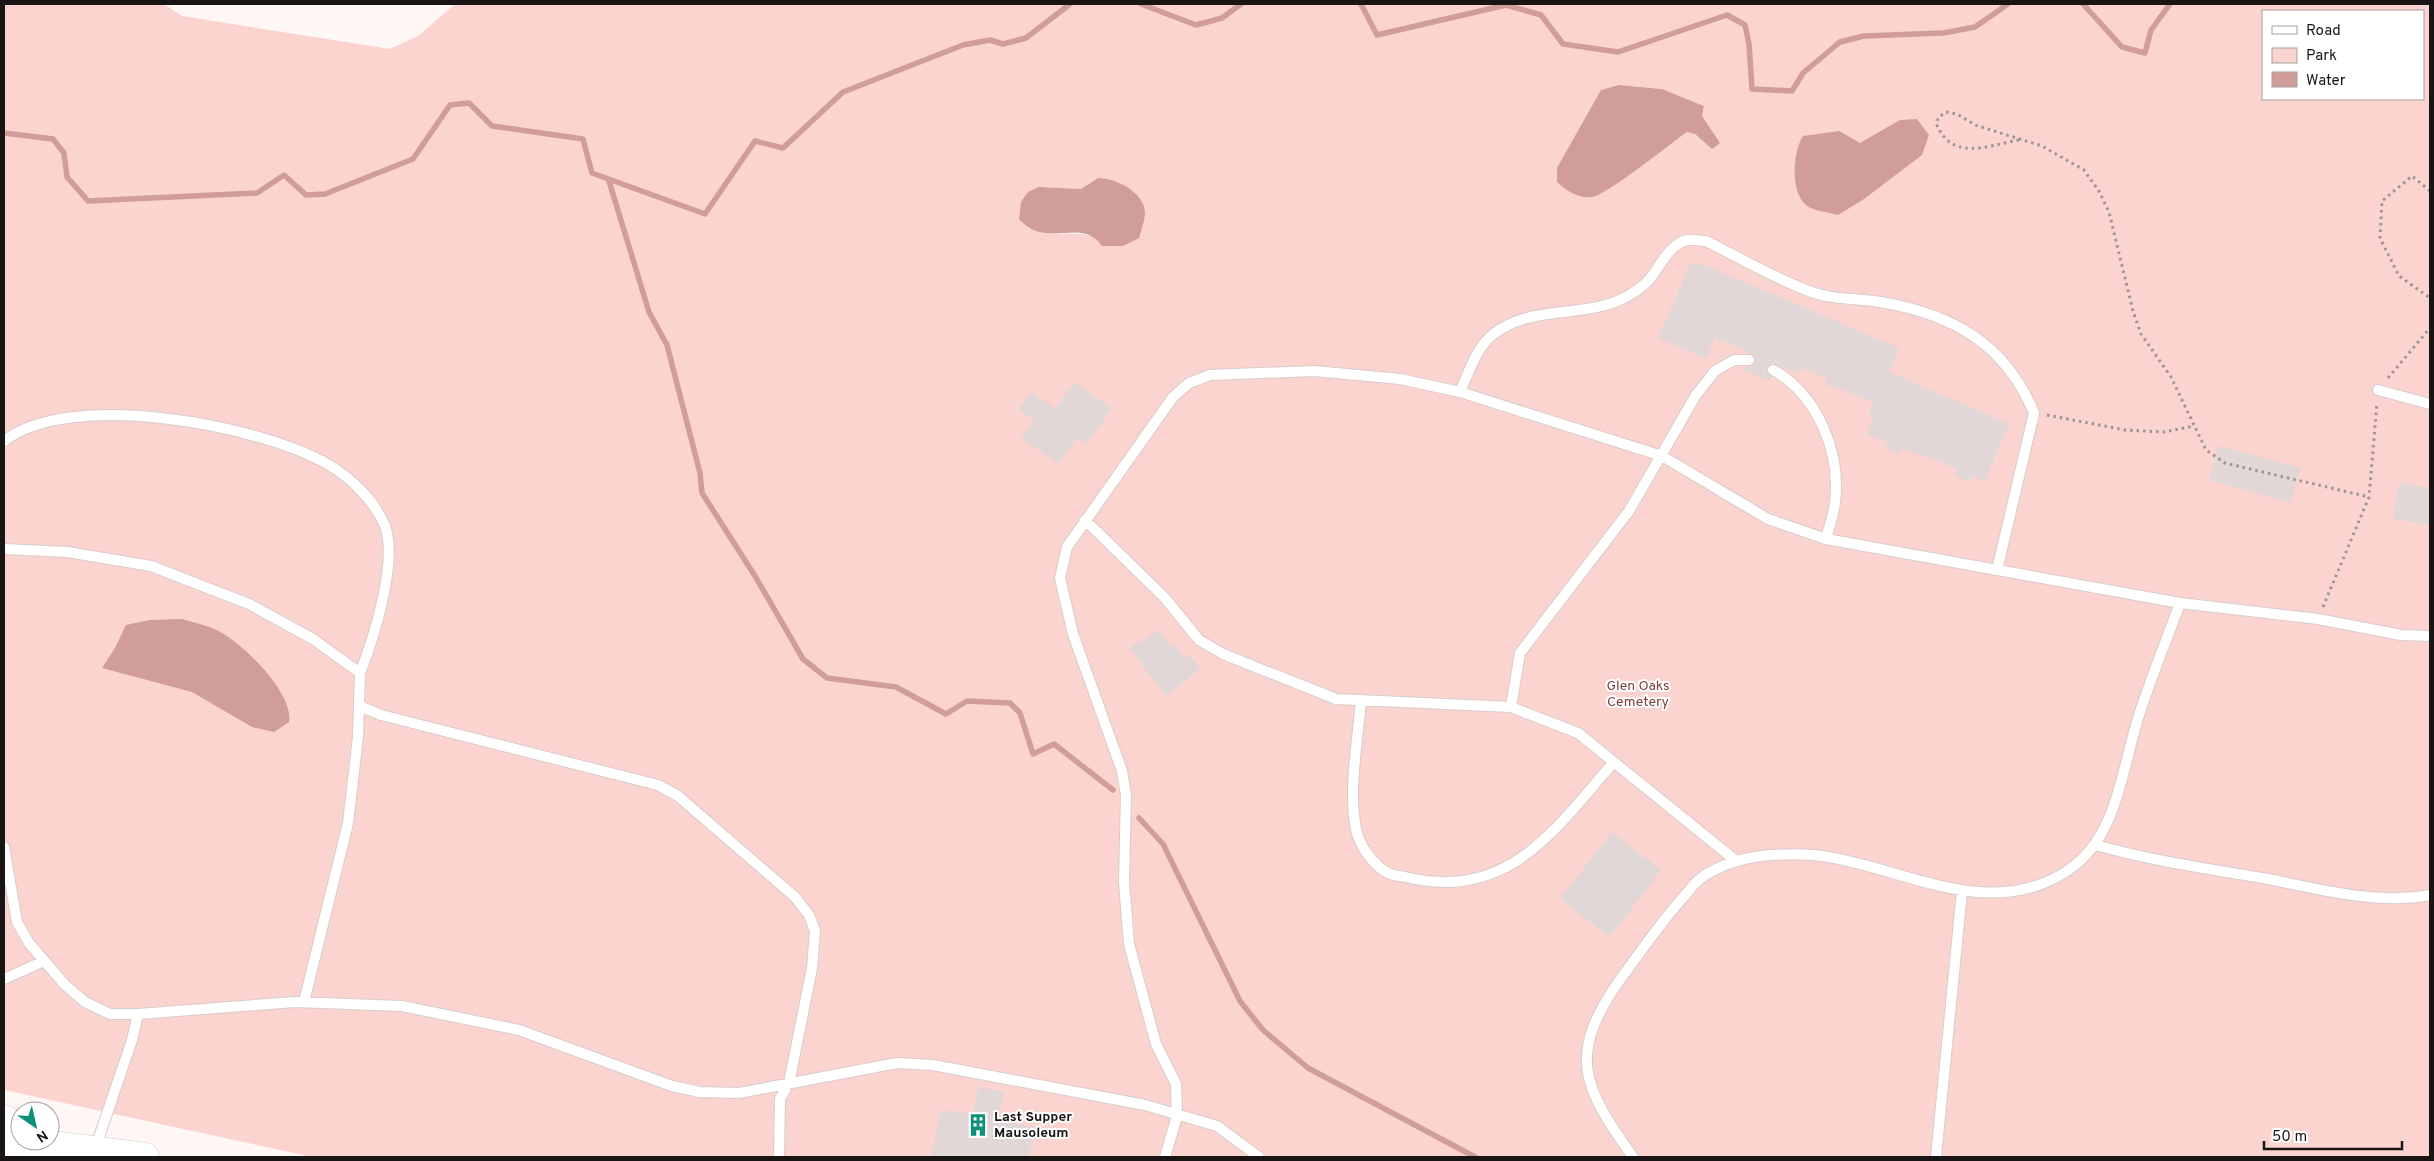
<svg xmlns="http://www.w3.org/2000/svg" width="2434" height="1161" font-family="Overpass,sans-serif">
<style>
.green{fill:#fbd3cf;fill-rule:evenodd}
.water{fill:#d09d99}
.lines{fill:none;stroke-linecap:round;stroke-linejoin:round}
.stream{stroke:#d09d99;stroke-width:5.5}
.building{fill:#e1d7d6}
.service-casing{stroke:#d7cdcc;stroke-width:12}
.secondary-casing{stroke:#d7cdcc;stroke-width:29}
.path{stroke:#9c9595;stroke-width:3;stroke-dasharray:2.5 4;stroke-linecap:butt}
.service{stroke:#fff;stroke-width:10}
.secondary{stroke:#fff;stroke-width:28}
.labels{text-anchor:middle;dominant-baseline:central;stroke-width:4;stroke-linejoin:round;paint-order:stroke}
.park-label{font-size:14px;fill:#7d3c39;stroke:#fff}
.poi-label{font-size:14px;font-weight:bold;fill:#191515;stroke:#fff;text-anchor:start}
</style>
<rect width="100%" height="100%" fill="#fff7f6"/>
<!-- green -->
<path class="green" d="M4 4H164L182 16 390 49 418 36 455 4H2430V1157H312L4 1090ZM2263 11H2423V99H2263ZM1619 85 1662 89 1704 106 1702 116 1712 149 1695 134 1687 132 1608 189 1592 197ZM1098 178 1096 237C1068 228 1040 243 1019 219L1039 187 1081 189Z"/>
<!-- water -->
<path class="water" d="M1619 85 1662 89 1704 106 1702 116 1720 143 1712 149 1695 134 1687 132C1670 144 1607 195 1592 197 1578 199 1566 190 1557 182V168L1601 90Z
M1917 119 1929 135 1922 155 1864 199 1838 215C1829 212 1811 211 1805 204 1790 190 1793 152 1803 136L1839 131 1860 143 1900 120Z
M1098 178C1116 178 1146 193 1145 214 1144 222 1141 231 1139 238L1123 246H1102C1082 216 1045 250 1019 219L1021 202 1028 192 1039 187 1081 189Z
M182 619C195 623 211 626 222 633 245 646 294 694 289 722L274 732 252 727 192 692 102 668 115 648 126 625 150 620Z"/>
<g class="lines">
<!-- stream -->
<path class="stream" d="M1141 4 1196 25 1222 18 1241 4
M1361 4 1377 35 1506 5 1541 15 1563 44 1618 52 1727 15 1745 25 1749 44 1752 89 1792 91 1803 73 1840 42 1864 36 1943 33 1975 27 2008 4
M2083 4 2122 47 2145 53 2151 30 2170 4
M4 133 53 139 64 153 67 177 88 201 257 193 284 175 306 195 325 194 413 159 450 105 469 103 492 126 583 139 592 173 705 214 755 141 783 148 843 92 963 45 990 40 1003 44 1026 38 1070 4
M609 181 649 312 667 345 700 473 702 493 755 576 803 659 827 678 896 687 946 714 967 701 1010 703 1020 713 1033 754 1054 744 1113 790
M1139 818 1163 844 1240 1001 1263 1030 1308 1068 1475 1157"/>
</g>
<!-- building -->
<path class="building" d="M1691 263 1698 266 1700 263 1899 348 1889 372 2009 424 1985 481 1972 476 1969 482 1954 475 1957 469 1924 455 1923 457 1902 448 1899 454 1886 449 1888 443 1867 434 1874 419 1868 417 1874 403 1839 388 1838 390 1825 384 1827 379 1802 368 1799 374 1773 363 1766 369 1771 377 1769 381 1744 370 1746 367 1755 363V357L1752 353 1715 338 1706 359 1658 338Z
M1075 382 1112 409 1086 444 1077 438 1058 464 1021 438 1034 420 1019 409 1032 392 1055 408Z
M2218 446 2301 468 2291 503 2209 480Z
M2399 483 2430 488V525L2393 519Z
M1158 630 1170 647 1175 644 1185 659 1190 655 1200 669 1166 696 1131 650V647Z
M1612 832 1661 870 1610 937 1560 899Z
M978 1087 1004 1092 998 1119 1035 1128 1029 1157H931L941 1110 973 1114Z"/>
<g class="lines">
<defs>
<path id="service" d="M1773 370C1818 395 1841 453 1835 502 1834 514 1829 527 1826 539
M2378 390 2430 404
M1460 392C1468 374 1476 349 1491 336 1528 304 1582 319 1624 298 1632 294 1643 286 1649 280 1660 267 1669 244 1687 240 1693 239 1701 241 1706 241 1740 258 1774 278 1809 291 1831 300 1856 298 1880 302 1952 314 2005 343 2034 413L1997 570
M4 441C70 389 261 425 329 465 351 478 375 501 385 526 398 561 374 638 360 673
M1085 520 1165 598 1199 640 1223 654 1336 699 1511 707 1578 733 1735 860
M4 549 67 552 151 566 249 604 313 639 360 673 358 737 348 823 304 1002
M1361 700C1358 740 1348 790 1356 829 1359 845 1373 864 1386 872 1391 875 1399 876 1405 877 1509 902 1554 830 1614 762
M359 706 381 715 658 785 678 796 795 897 809 915 815 931 812 968 789 1083 780 1099 779 1157
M1511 707 1520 653 1629 511 1696 395 1715 371 1734 360H1749
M2096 845C2152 861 2210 869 2268 879 2320 889 2377 905 2430 895
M4 847 17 922 29 943 65 985 85 1002 110 1014H138L295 1002 402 1006 519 1030 672 1086 700 1092 739 1093 897 1063 933 1065 1145 1105 1217 1126 1259 1157
M4 979 44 961
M95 1149 132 1040 138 1014
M1165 1157 1177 1116 1176 1084 1156 1044 1129 944 1124 882 1126 795 1122 771 1073 634 1060 578 1067 547 1173 397 1189 383 1210 375 1314 371 1400 379 1460 392 1662 456 1768 519 1826 539 2180 603 2318 619 2401 635 2430 636
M1633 1157C1584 1088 1566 1057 1619 981 1639 954 1658 926 1680 901 1687 894 1693 884 1701 878 1719 865 1739 859 1761 856 1781 854 1802 853 1822 856 1903 867 1991 924 2070 869 2119 835 2122 765 2140 712 2152 675 2167 639 2180 603
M1936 1157 1962 891"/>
<path id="secondary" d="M4 1119 20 1129
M4 1145 45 1144 145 1157"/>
</defs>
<!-- service casing -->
<use href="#service" class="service-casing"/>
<!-- secondary casing -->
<use href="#secondary" class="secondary-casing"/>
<!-- path -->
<path class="path" d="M2019 140C1986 146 1952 162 1936 123L1939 117 1946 112 1957 114 1975 125 2042 146 2084 170 2099 191 2109 212 2133 311 2141 334 2171 377 2206 450 2225 463 2369 497
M2430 191 2412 176 2382 201 2380 238 2399 276 2430 298
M2388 378 2430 328
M2047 415 2125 430 2164 432 2194 426
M2323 607 2369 497 2377 403"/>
<!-- service -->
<use href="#service" class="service"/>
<!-- secondary -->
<use href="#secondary" class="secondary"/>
</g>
<!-- icons -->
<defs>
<symbol id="building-bare" viewBox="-9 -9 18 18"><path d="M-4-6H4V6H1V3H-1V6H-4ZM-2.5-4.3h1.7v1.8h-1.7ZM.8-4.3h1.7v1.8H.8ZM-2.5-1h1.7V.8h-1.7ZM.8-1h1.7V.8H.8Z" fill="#0d9077" stroke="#fff" stroke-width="2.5" paint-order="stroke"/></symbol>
</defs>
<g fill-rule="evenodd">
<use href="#building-bare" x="962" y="1109" width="32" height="32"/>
</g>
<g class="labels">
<!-- park labels -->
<g class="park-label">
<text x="1638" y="686">Glen Oaks<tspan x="1638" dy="16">Cemetery</tspan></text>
</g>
<!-- poi labels -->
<g class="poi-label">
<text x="994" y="1117">Last Supper<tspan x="994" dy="16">Mausoleum</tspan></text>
</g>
</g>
<!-- border -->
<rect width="2434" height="1161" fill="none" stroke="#191515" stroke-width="10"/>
<!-- legend -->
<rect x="2262" y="10" width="162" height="90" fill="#ffffff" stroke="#a3a1a1"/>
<rect x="2272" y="26" width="25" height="8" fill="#ffffff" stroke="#a3a1a1"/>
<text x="2306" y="35" font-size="15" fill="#191515">Road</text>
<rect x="2272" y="48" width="25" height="15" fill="#fbd3cf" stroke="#a3a1a1"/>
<text x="2306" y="60" font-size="15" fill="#191515">Park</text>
<rect x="2272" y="72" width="25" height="15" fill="#d09d99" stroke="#a3a1a1"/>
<text x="2306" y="85" font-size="15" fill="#191515">Water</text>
<!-- north arrow -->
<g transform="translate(35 1126) rotate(146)"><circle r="24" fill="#ffffff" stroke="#a3a1a1"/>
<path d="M0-4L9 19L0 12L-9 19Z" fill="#0d9077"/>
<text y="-8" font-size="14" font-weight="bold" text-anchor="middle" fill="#191515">N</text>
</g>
<!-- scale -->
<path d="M2264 1141v8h138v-8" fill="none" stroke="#191515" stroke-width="2.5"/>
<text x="2272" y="1141" font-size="15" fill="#191515" stroke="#ffffff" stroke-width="4" paint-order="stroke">50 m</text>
</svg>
